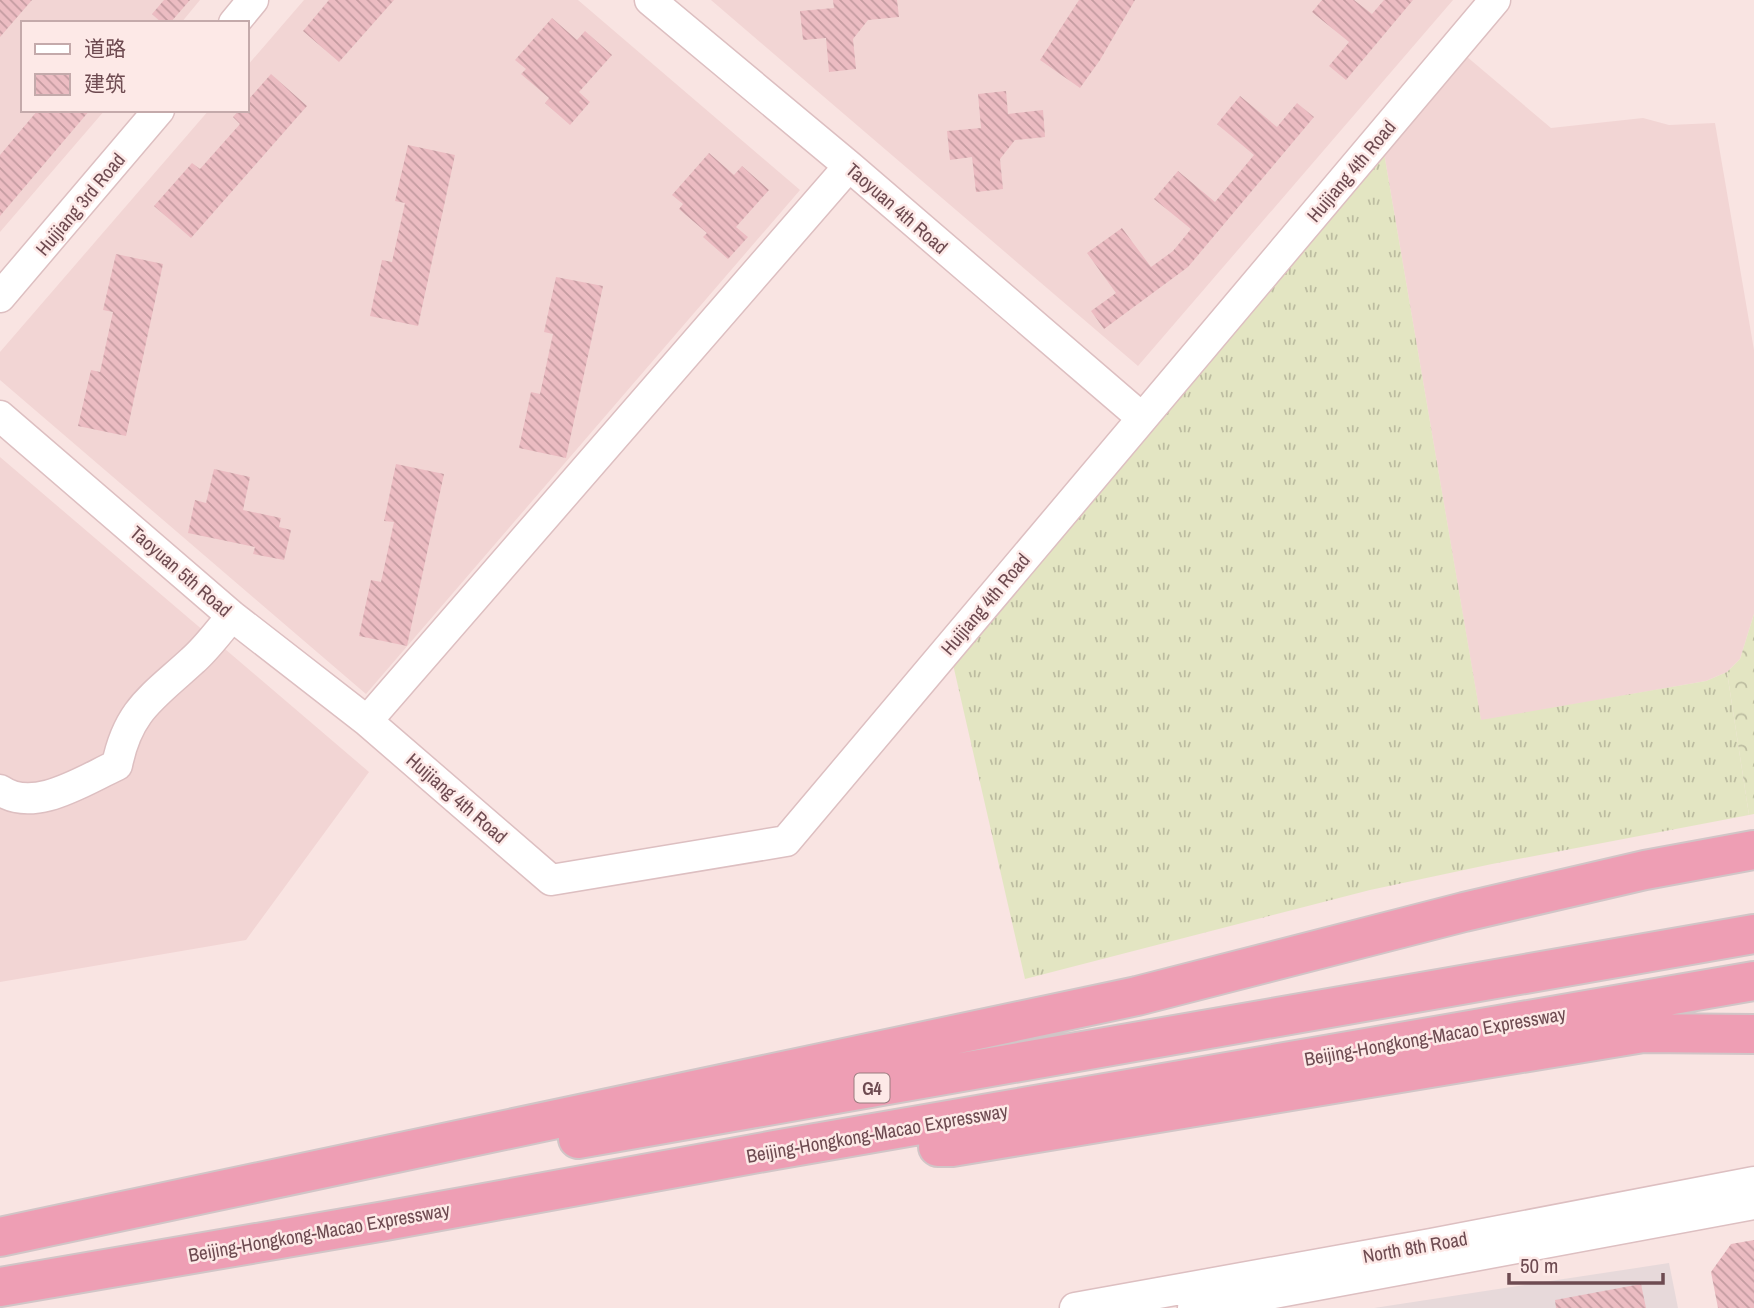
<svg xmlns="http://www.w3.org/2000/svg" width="1754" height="1308" font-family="'Archivo Narrow','Noto Sans SC',sans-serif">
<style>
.residential{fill:#f2d5d4}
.industrial{fill:#e7d9da}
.grass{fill:url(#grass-tufts)}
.forest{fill:url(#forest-crowns)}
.building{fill:url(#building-back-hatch)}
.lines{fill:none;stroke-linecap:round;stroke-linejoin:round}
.minor-casing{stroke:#ddbfc1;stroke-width:33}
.highway-casing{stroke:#d1c5c7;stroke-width:42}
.minor{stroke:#fff;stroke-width:30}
.highway{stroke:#ee9eb4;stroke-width:38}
.labels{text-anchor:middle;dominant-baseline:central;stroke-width:5;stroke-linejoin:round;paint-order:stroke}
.shield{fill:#fde9e7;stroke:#997a7e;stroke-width:2}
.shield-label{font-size:18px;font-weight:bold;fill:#6e4b51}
.street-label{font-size:19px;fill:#6e4b51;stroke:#fde9e7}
</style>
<defs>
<pattern id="grass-tufts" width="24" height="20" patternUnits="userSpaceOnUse" patternTransform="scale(1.75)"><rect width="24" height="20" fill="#e3e5c2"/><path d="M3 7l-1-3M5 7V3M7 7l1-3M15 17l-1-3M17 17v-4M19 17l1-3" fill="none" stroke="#bcbca0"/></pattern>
<pattern id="forest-crowns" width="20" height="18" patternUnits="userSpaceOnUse" patternTransform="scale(1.75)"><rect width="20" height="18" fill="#e3e5c2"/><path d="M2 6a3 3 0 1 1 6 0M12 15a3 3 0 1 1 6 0" fill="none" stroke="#bcbca0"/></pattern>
<pattern id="building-back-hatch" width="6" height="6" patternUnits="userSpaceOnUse" patternTransform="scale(1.75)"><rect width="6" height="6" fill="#ecbcc2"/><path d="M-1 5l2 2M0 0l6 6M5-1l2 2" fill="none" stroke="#c39ba0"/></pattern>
</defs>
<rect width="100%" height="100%" fill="#f9e4e2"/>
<!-- residential -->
<path class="residential" d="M0 0H200L181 23H23V110H105L0 232Z
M304 0H578L800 190 366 694 0 380V352L209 110H247V66Z
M711 0H1453L1138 366Z
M1466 56 1551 128 1643 118 1669 125 1715 123 1754 350V614L1740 659 1727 672 1706 681 1481 721 1384 153Z
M0 457 369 772 246 940 0 982Z"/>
<!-- industrial -->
<path class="industrial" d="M1669 1263 1678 1308H1374Z"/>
<!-- grass -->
<path class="grass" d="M1384 153 1481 720 1706 681 1727 672 1749 815 1492 864 1370 890 1025 979 952 660Z"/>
<!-- forest -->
<path class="forest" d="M1754 614V814L1749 815 1727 672 1740 659Z"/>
<!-- building -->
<path class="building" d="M0 0H32L0 37Z
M164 0H190L170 23H162L152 14Z
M329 0H394L339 62 303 31Z
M833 0H897L899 17 868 20 853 39 856 69 829 72 826 38 803 40 800 11 834 8Z
M1079 0H1135L1100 60 1080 88 1040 60Z
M1322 0H1354L1372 14 1384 0H1413L1346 80 1329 66 1349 42 1312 12Z
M552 18 577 40 585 31 612 55 579 92 590 102 570 125 545 103 549 98 521 74 526 69 515 60Z
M271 74 307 106 191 238 154 206 192 163 200 169 240 124 233 117 239 110H247V101Z
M1006 91 1008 114 1043 110 1045 137 1015 140 1000 159 1003 189 976 192 972 157 950 160 947 131 981 128 978 94Z
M1240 96 1277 127 1297 103 1314 117 1188 267 1104 329 1091 311 1116 293 1087 253 1122 228 1151 267 1173 251 1191 229 1154 199 1178 171 1215 202 1254 155 1217 124Z
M38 110H90L0 216V155Z
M408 145 455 155 418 326 370 316 382 260 392 262 405 203 395 201Z
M709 153 734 175 742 166 769 190 736 227 748 237 728 259 703 237 707 233 679 209 683 204 672 195Z
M116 254 163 264 126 436 78 426 91 370 100 372 113 312 103 310Z
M556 277 603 286 566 458 519 448 531 392 540 394 553 334 544 332Z
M396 464 444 474 407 646 359 636 371 580 381 582 394 522 384 521Z
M214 469 250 477 243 510 281 518 279 527 291 530 284 560 253 554 255 547 188 533 195 500 206 503Z
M1754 1240V1308H1718L1711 1272 1731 1244Z
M1641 1284 1646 1308H1556L1555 1300Z"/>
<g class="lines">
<defs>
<path id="minor" d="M650 0 849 166 1142 418
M234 23 253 0
M0 297 159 110
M0 416 232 616 367 721 551 880 786 841 1495 0
M367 721 849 166
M0 790C34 814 84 780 117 765 128 710 153 697 192 661 207 648 219 631 232 616
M1075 1308 1431 1244 1754 1182
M1193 1308 1754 1204"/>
<path id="highway" d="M578 1139 1754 934
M938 1147H952L1643 1033 1754 1034
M0 1237 1137 996 1464 912 1645 870 1754 850
M0 1287 385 1221 775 1150 1754 981"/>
</defs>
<!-- minor casing -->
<use href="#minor" class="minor-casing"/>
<!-- highway casing -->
<use href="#highway" class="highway-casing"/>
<!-- minor -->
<use href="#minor" class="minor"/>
<!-- highway -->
<use href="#highway" class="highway"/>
</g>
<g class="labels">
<!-- shield labels -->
<rect class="shield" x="854.5" y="1073.5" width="35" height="29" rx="5"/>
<g class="shield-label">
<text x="872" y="1088">G4</text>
</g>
<!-- street labels -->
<g class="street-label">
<text transform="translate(1351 171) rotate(-50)">Huijiang 4th Road</text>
<text transform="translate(80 204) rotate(-50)">Huijiang 3rd Road</text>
<text transform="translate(897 208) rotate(41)">Taoyuan 4th Road</text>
<text transform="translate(181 571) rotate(41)">Taoyuan 5th Road</text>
<text transform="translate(985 604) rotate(-50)">Huijiang 4th Road</text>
<text transform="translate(457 798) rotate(41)">Huijiang 4th Road</text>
<text transform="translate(1435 1036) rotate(-10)">Beijing-Hongkong-Macao Expressway</text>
<text transform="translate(877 1133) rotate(-10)">Beijing-Hongkong-Macao Expressway</text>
<text transform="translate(319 1232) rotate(-10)">Beijing-Hongkong-Macao Expressway</text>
<text transform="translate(1415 1247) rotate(-10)">North 8th Road</text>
</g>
</g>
<!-- legend -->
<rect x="21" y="21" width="228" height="91" fill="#fde9e7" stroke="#c4aaab" stroke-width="2"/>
<rect x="35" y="44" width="35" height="10" fill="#ffffff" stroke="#c4aaab" stroke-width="2"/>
<text x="84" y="56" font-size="21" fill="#6e4b51">道路</text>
<rect x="35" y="74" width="35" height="21" fill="url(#building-back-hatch)" stroke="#c4aaab" stroke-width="2"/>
<text x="84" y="91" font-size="21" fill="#6e4b51">建筑</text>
<!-- scale -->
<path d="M1509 1273v10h154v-10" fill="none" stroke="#6e4b51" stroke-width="3.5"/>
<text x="1520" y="1273" font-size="21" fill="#6e4b51" stroke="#fde9e7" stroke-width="5" paint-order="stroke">50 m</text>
</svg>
